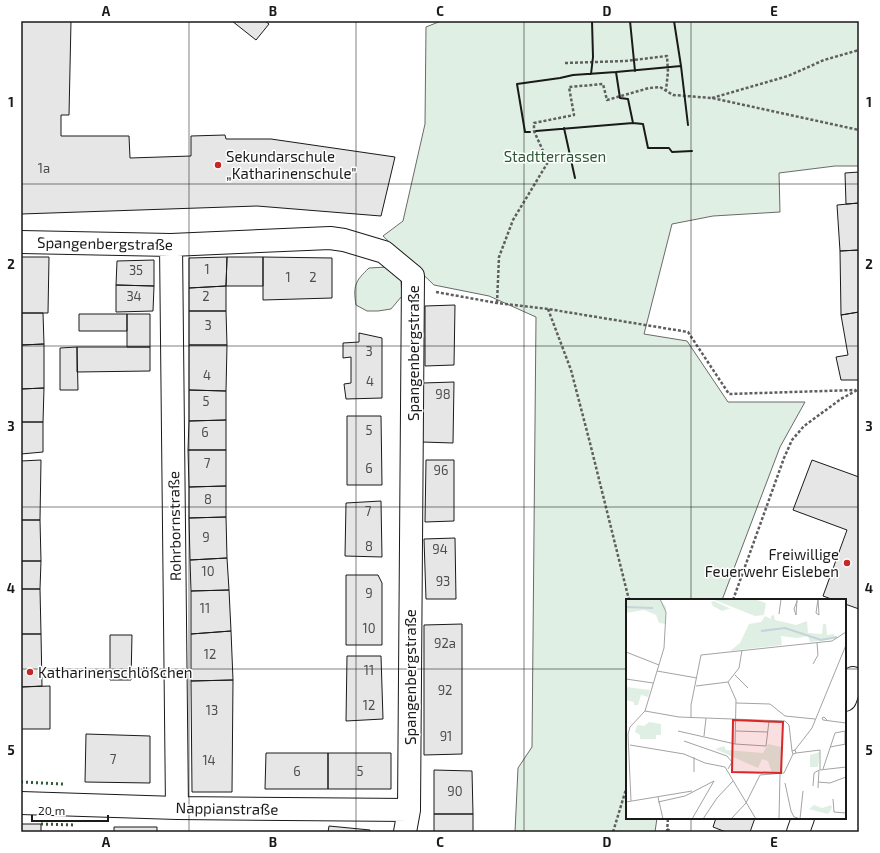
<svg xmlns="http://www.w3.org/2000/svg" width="880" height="853" font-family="'Exo 2',sans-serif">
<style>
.green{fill:#e0efe3;stroke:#6a6a6a}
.building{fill:#e6e6e6;stroke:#1a1a1a}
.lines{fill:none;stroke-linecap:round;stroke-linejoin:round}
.minor-casing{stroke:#1a1a1a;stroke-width:24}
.path{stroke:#5f5f5f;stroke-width:2.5;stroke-dasharray:3 2;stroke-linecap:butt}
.minor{stroke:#fff;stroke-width:22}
.hedge{stroke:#2b5a34;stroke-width:3;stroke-dasharray:2 3;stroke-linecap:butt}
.wall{stroke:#1a1a1a;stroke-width:2}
.grid{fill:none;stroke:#1a1a1a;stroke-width:1;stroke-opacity:0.55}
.poi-dot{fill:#c62828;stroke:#fff;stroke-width:1.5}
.labels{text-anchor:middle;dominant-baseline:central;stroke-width:3;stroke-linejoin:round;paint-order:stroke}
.number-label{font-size:13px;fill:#4d4d4d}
.poi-label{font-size:15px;fill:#1a1a1a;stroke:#fff;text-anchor:start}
.park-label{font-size:15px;fill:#2b5a34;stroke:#fff}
.street-label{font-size:15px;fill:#1a1a1a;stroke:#fff}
.inset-river{fill:none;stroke:#c6d2dc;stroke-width:2}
.inset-road{fill:none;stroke:#a3a3a3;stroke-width:1}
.view{fill:#d62828;fill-opacity:0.15;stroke:#d62828;stroke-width:2}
.inset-edge{fill:none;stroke:#1a1a1a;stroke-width:2}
.neatline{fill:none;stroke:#1a1a1a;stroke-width:1.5}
.grid-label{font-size:13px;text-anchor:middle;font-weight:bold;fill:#1a1a1a}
</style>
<rect width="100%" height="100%" fill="#fff"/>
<!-- green -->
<path class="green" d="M441 21H859V166H835L779 173 780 212 713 216 672 224 644 334 687 341 728 402H805L780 447 722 600H627V818H657L655 832H515L518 768 532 747 536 317 489 296 434 285 383 236 403 221 425 124 426 27Z
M387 267 401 281 402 296 391 309 378 311H367L356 305C353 286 355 281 369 268Z"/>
<!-- building -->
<path class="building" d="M21 21H71L69 115H61V136H129L130 158 191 156V136L225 135 226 139H271L395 157 381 216 257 206 21 214Z
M232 21H265L269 24 256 40Z
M859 172V203L846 204 845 173Z
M859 203V250L840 251 837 205Z
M859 250V312L841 315 840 251Z
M21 257H49L48 313H21Z
M227 257 226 286 189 288V258Z
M227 257H263V286H226Z
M263 257 332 258V298L263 300Z
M154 260V286L116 285 117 261Z
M116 285 154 286 153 311 116 312Z
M226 286V311H189V288Z
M455 305 454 365 425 366V306Z
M189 311H226L227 345H189Z
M859 312V380H841L836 357 848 355 841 315Z
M21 313H43L44 344 21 345Z
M79 314H127V331H79Z
M127 314H150V347H127Z
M359 333 382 338V398L346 399 344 384 351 383V357L343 358V343L359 342Z
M44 344V388L21 389V345Z
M189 345H227L226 391 189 390Z
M77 347H150V371L77 372Z
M77 347 78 390H60V348Z
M454 382 453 443 422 442 423 383Z
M44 388 43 422H21V389Z
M189 390 226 391V420L189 421Z
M347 416H381L382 485H347Z
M226 420V450H188L189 421Z
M21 422H43V452L21 454Z
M188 450H226V486L189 487Z
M41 460 40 520H21V461Z
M426 460H454V521L425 522Z
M812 460 859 477V609L845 604V600H834L823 596 847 530 793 510Z
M226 486V517L189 518V487Z
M381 501 382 557 345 556 346 503Z
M226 517 227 558 190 560 189 518Z
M21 520H40L41 561H21Z
M455 538 456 599H426L424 539Z
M227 558 229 590 191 591 190 560Z
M21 561H41L40 589H21Z
M346 575H378L382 583V645H346Z
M21 589H40L41 634H21Z
M229 590 231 631 191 634V591Z
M462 624V754L424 755V625Z
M231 631 233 680 191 681V634Z
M21 634H41L42 686 21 687Z
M110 635H132L131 680H110Z
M347 656H381L383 719 346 721Z
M233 680 232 792H192L191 681Z
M50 686V729H21V687Z
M86 734 150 736V783L85 782Z
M266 753H328V789H265Z
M328 753H391V789H328Z
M434 770 472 771 473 814H434Z
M434 814H473V832H434Z
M716 818H755L750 832H726L713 827Z
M21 824H41V832H21Z
M329 826 370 830V832H328Z
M114 827H157V832H114Z"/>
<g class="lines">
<defs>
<path id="minor" d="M21 242 171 245 330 238 344 240 384 252 413 276 409 810 405 832
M171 245 177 808
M845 700 853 678
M21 803 177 808 409 810
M798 832 803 818"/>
</defs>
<!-- minor casing -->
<use href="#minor" class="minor-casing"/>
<!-- path -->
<path class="path" d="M565 63 625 61 667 56 668 72 666 90
M712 98 788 76 824 60 859 50
M436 292 497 303 548 309 688 332 729 394 856 390
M497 303 499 257 513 220 548 162 534 131V123L574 115 569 87 603 84 607 100 649 88 660 87 673 95 712 98 859 130
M548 309 571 370 590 443 629 600
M733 600 784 458 792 440 804 426 841 399 859 389
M667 829 672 832
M613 832 627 786
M667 832 668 818"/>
<!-- minor -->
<use href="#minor" class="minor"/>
<!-- hedge -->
<path class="hedge" d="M21 782 63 784
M41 824 76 825"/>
<!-- wall -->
<path class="wall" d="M630 21 635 71
M674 21 681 66 688 125
M616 72 620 98 628 99 633 123 643 124 648 148H669L672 152 692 151
M591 74 593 57 592 21
M564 128 575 178
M536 131 633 123
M530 132H525L517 84 560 78 573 75 616 72 681 66"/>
</g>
<!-- grid -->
<path class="grid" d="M189 21V832M356 21V832M524 21V832M691 21V600M21 184H859M21 346H859M21 507H859M21 669H627M845 669H859M691 818V832"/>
<!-- markers -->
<g class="poi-dot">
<circle cx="218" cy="165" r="4"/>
<circle cx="847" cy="563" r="4"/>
<circle cx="30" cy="672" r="4"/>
</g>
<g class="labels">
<!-- number labels -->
<g class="number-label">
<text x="44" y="168">1a</text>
<text x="207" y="269">1</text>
<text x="136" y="270">35</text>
<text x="288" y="277">1</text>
<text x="313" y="277">2</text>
<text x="134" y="296">34</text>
<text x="206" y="296">2</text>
<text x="208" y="325">3</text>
<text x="369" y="351">3</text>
<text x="207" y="375">4</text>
<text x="370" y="381">4</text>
<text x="443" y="394">98</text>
<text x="206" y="401">5</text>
<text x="369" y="430">5</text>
<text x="205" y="432">6</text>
<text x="207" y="463">7</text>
<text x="369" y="468">6</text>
<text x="441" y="470">96</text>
<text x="208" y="499">8</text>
<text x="368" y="511">7</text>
<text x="206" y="537">9</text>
<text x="369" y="546">8</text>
<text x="440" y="549">94</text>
<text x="208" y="571">10</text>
<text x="443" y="581">93</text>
<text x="369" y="593">9</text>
<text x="205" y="608">11</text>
<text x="369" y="628">10</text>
<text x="445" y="643">92a</text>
<text x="210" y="654">12</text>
<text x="369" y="670">11</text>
<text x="445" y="690">92</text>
<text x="369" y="705">12</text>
<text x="212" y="710">13</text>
<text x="446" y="736">91</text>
<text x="113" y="759">7</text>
<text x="209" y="760">14</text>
<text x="297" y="771">6</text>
<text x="360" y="771">5</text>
<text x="455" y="791">90</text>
</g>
<!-- poi labels -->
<g class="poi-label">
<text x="226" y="156">Sekundarschule<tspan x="226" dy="17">„Katharinenschule"</tspan></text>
<text x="839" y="554" text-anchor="end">Freiwillige<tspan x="839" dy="17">Feuerwehr Eisleben</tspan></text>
<text x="38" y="672">Katharinenschlößchen</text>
</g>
<!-- park labels -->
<g class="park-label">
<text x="555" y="156">Stadtterrassen</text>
</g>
<!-- street labels -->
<g class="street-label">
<text transform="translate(105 243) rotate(1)">Spangenbergstraße</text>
<text transform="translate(413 353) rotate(-90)">Spangenbergstraße</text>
<text transform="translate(174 526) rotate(-91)">Rohrbornstraße</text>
<text transform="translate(410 677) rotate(-90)">Spangenbergstraße</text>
<text transform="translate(227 808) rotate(1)">Nappianstraße</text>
</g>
</g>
<!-- overview -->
<g transform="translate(626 599)">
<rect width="220" height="220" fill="#fff"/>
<path d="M0 0H34L40 8V25L33 24 30 16 18 11 0 14ZM86 0H128L140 4 138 16 129 17ZM88 2 103 9H105L96 12 87 7 85 3ZM148 16 149 21 170 26 181 22 182 34 196 35 197 25H200L201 36 208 35 209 40 184 43 182 37 171 39 155 37 156 46 104 52 114 44 123 25 135 23 139 17 145 20V17ZM0 88 24 91 22 98 15 96 12 106H8V103L0 101ZM23 123 35 125V136H30V140H14V136L9 133 11 126 18 127ZM142 145 155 148 157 173 146 174 142 162 136 160 132 169 89 150 98 147 100 151 137 154ZM194 153 192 168H184V156ZM188 206 196 209 205 206 206 209 202 215 183 210Z" fill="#e0efe3"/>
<path class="inset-river" d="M0 8 27 9M135 32 159 29 195 41 211 38"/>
<path class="inset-road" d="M192 0 190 14 193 16 192 0M171 2 170 16 168 10 171 2V0M153 15 155 0M0 53 33 66M187 65 192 56 191 44M31 72 71 79M109 76 122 89M0 80 27 84M102 83 110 101 109 145M102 83 113 69 116 51M70 87 102 83M110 104 144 105 159 117 189 120M19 112 53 118 159 122 163 126 166 152M65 119V106L75 56 206 42 220 33M201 121 198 118 196 119 197 121 220 124M52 132 109 145 140 147 143 122M110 132 142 133M78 137 80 119M58 142 101 157 106 163 102 170M4 146 58 155 79 164 99 168 130 220M204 148 220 145M169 151 186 129 220 46M170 154 194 151V171L220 168M68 158V173M197 170 209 134 219 132V145M192 183 204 184 220 178M159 184 165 212 168 218 172 219M187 187 188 174 193 171M192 189 193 171M32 198 37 220M207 200 208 213 220 214M5 202 2 135 4 128 19 112 38 49 40 13 34 0M0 203 66 192M32 203 59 197 88 182M66 220 88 182M77 220 91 199 107 182M105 220 120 204 134 176 158 174 167 155 166 152 169 151 170 154 167 155M153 220 154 175M174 220 177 192"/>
<path class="view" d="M107 121 157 123 155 174 106 173Z"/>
<rect width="220" height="220" class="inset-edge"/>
</g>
<!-- border -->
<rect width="880" height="853" fill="none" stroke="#ffffff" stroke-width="44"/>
<!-- scale -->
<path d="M32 815v6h76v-6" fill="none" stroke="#1a1a1a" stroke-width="2"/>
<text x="38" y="815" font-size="12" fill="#1a1a1a" stroke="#ffffff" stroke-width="3" paint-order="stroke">20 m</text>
<rect x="22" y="22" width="836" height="809" class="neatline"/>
<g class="grid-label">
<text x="106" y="16">A</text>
<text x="273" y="16">B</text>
<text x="440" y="16">C</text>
<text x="607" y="16">D</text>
<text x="774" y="16">E</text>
<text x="11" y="107">1</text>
<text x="869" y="107">1</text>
<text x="11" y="269">2</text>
<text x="869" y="269">2</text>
<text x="11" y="431">3</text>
<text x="869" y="431">3</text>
<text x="11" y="593">4</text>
<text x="869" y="593">4</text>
<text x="11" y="755">5</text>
<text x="869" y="755">5</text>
<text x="106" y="847">A</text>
<text x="273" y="847">B</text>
<text x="440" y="847">C</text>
<text x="607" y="847">D</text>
<text x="774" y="847">E</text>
</g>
</svg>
